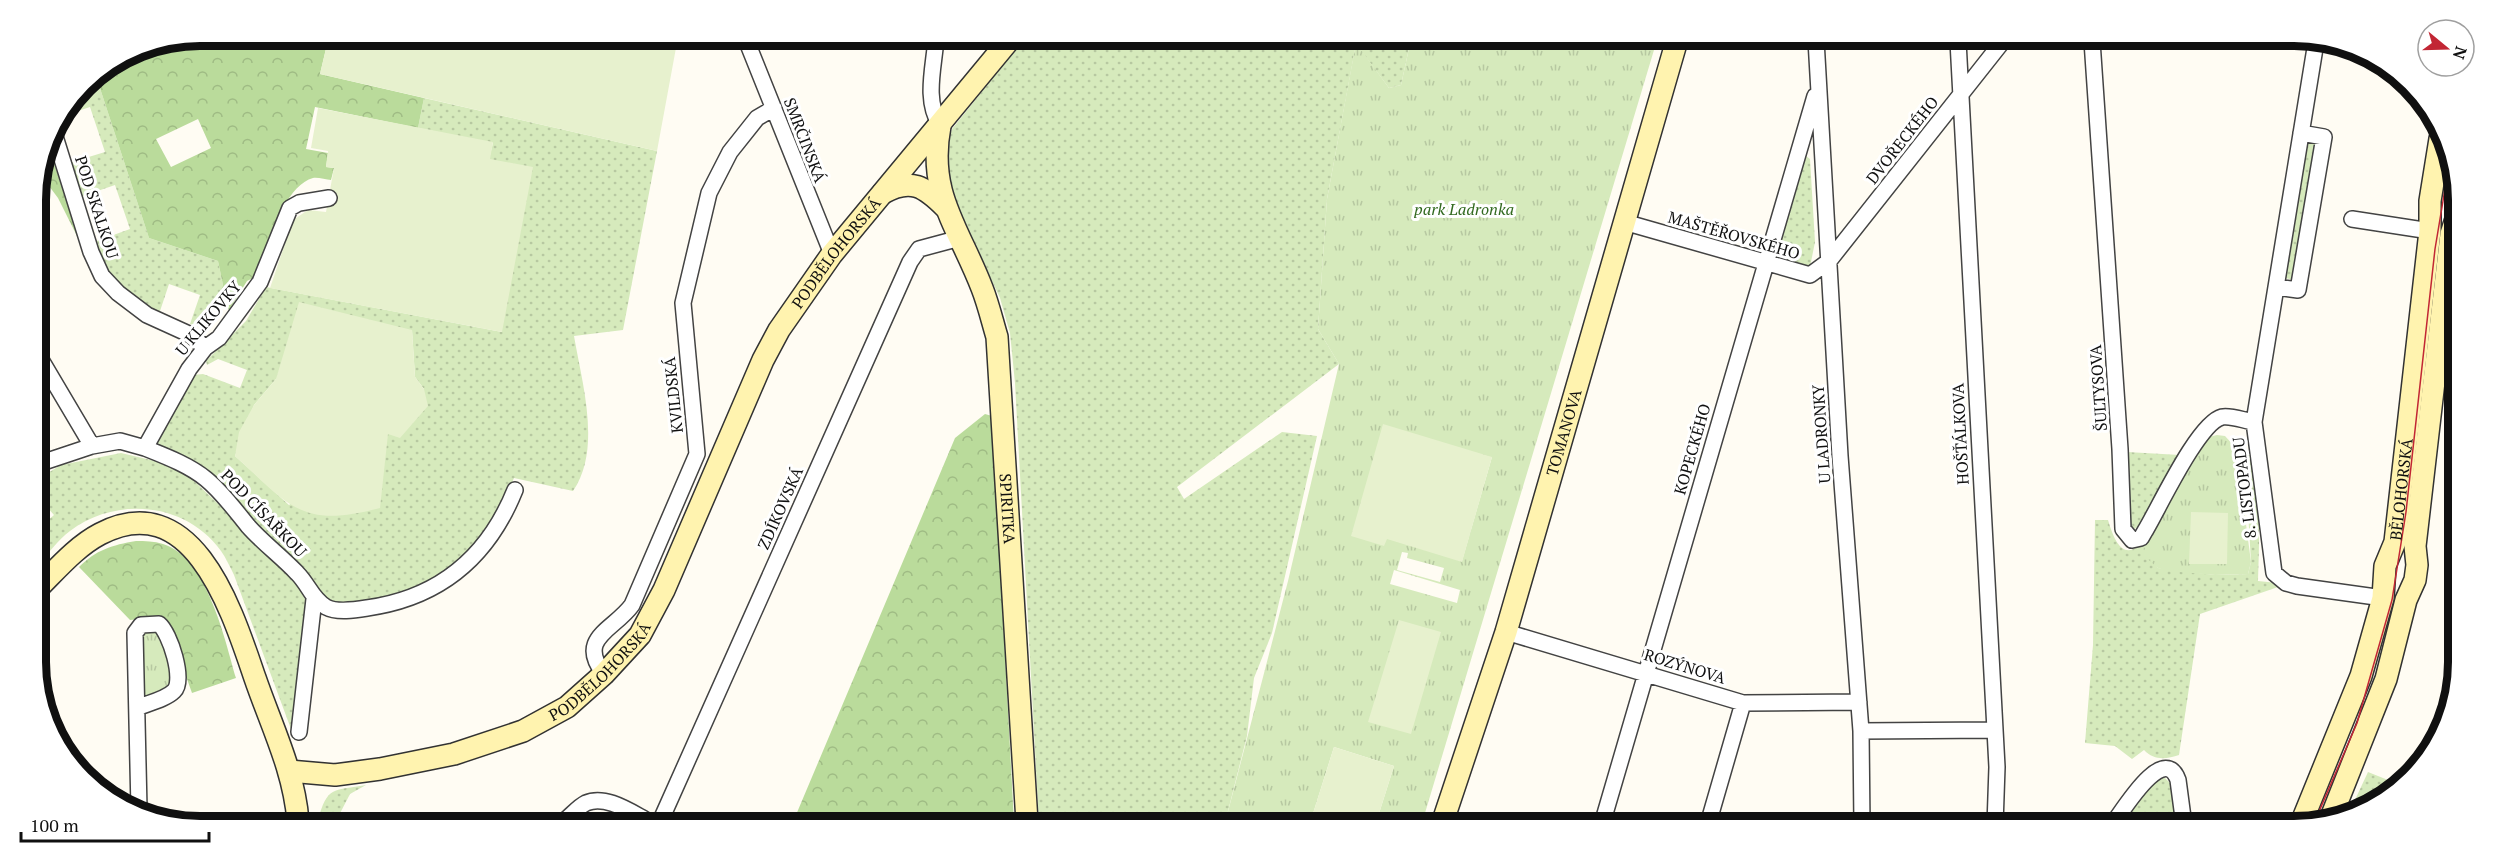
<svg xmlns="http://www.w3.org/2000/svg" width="2494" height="862" font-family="'PT Serif',serif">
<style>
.grass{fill:url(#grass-dots);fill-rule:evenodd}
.forest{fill:url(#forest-crowns);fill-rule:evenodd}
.park{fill:url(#park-tufts);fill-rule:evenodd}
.pitch{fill:#e7f1ce}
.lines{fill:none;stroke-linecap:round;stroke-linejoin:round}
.street-casing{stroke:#434343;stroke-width:18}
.secondary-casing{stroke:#323232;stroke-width:24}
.street{stroke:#fff;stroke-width:15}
.secondary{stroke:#fff3af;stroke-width:21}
.tram{stroke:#c22634;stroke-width:1.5}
.labels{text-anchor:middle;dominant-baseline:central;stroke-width:6;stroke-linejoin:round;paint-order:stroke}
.street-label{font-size:16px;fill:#101010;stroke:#fff}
.park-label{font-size:16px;font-style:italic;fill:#31691f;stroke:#fff}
.rim{fill:none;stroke:#101010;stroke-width:8}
</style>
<defs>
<pattern id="grass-dots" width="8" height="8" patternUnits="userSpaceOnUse" patternTransform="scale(1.5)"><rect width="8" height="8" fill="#d6eabc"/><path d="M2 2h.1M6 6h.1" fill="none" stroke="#b7c8a1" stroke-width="1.8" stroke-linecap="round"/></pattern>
<pattern id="forest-crowns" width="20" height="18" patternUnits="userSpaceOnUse" patternTransform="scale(1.5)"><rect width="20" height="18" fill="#badb9b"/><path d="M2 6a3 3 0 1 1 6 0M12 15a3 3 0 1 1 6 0" fill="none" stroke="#9fbb84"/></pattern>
<pattern id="park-tufts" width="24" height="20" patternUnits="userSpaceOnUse" patternTransform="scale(1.5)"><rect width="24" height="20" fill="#d6eabc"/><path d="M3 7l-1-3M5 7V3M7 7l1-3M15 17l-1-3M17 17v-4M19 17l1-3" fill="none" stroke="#b7c8a1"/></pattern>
</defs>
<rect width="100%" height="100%" fill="#fffcf3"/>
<!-- grass -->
<path class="grass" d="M1025 38 1411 39 1401 85 1389 88 1356 44 1327 199 1318 329 1339 364 1177 487 1184 499 1282 432 1317 436 1272 633 1254 678 1247 736 1225 823H1039L1015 383 1010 333 1000 298 949 189 945 151 952 129Z
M96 76 149 238 218 261 223 285 205 329 190 324 200 295 169 284 159 314 122 289 124 287 120 284 119 286 109 273 94 242 130 229 115 185 80 197 69 163 105 152 90 107 63 116 84 84Z
M424 98 657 151 623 330 574 336C582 383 602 449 573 491L514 478 494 522 463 558 430 583 373 602 339 603 328 602 318 594 306 571 264 533 213 475 179 457 149 448 193 375 203 374 240 388 247 370 218 359 207 365 206 361 246 321 266 287 502 332 489 159 493 143 418 128ZM412 330 415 377 424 389 388 433 289 505 235 456 254 405 276 379Z
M2307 141 2316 142 2295 280 2285 278Z
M1806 156 1810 159 1815 242 1810 267 1775 256 1802 160Z
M2244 444C2263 475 2259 545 2258 581L2278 583V587L2200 614 2179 755C2167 759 2154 761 2144 750L2132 759 2115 746 2085 743 2093 645 2095 520H2108C2118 554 2129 561 2152 532L2145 550 2158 568 2215 575 2248 574 2251 562Z
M2127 452 2180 455 2141 524 2133 530 2130 527Z
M121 453 168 464 191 478 298 580 307 605 295 740 234 575C230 567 226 558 221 551 186 502 116 496 70 531 58 540 48 554 38 565V529L54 515 38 497V479L61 465Z
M2368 772 2398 784 2400 785 2394 792 2360 805 2354 802Z
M2164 777 2171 784 2176 825H2122L2157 778Z
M366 785 350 794 336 821H318C327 785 334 791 366 785Z"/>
<!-- forest -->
<path class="forest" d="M200 36H329L320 74 424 98 418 128 315 107 306 149 328 153 326 167 334 168 331 180C326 180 318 177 313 178 283 186 265 251 255 277L247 281 229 310 218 297 223 285 218 261 149 238 96 76 138 48ZM198 119 211 148 171 167 156 139Z
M47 143 83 248 58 198 40 174Z
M985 414 992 416 1014 822H793L955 438Z
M136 541C145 541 154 541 163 544 207 557 225 640 236 678L192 693 167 623 159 617 130 620 79 567C96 550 112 545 136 541Z"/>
<!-- park -->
<path class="park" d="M1411 39 1657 40 1422 823H1376L1394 766 1334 747 1310 823H1225L1288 581 1339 364 1318 329 1327 199 1356 43 1389 88 1401 85ZM1492 457 1462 561 1386 538ZM1402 552 1408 553 1407 558 1444 568 1440 582 1397 570ZM1394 570 1460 590 1457 603 1390 584Z
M2217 435 2225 436 2236 448 2251 562 2248 574 2215 575 2168 571 2158 568 2143 555C2151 521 2188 464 2209 437Z
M144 628H157L172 663 173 687 148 697 143 696 140 635Z"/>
<!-- pitch -->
<path class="pitch" d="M329 36 678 37 657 151 320 74Z
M318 108 493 142 490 159 533 167 502 332 270 288 293 220 308 210 326 212 334 168 326 167 328 151 311 148Z
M299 302 412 330 415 377 424 389 428 406 400 438 388 434 380 508C301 529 290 506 235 456L239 432 254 405 276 379Z
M1383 424 1492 457 1462 562 1387 539 1384 546 1351 536Z
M2191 512 2228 513 2227 564H2189Z
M1399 620 1441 632 1411 734 1368 722Z
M1334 747 1394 766 1376 823H1310Z"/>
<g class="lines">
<defs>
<path id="street" d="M745 37 832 254
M936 38C934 68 924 99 940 125
M1816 40 1840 456 1861 731 1862 825
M1958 41 1997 767 1995 825
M2092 41 2120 449 2123 529 2132 540 2141 538 2145 531C2159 508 2198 423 2222 417 2231 415 2245 421 2254 422
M2316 42 2254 422 2274 573 2286 583 2297 586 2383 598
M53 130 91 252 102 276 118 293 147 315 191 335 205 348
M2352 219 2430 231
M1624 222 1810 275 1829 261 2003 41
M2276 287 2298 290 2324 137 2301 133
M37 353 92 446
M145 448C165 456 189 465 206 479 222 492 235 510 248 526 263 543 282 557 297 573 309 585 312 599 326 607 337 613 355 610 367 608 439 598 488 557 515 490
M38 464 92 446 120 441 145 448 189 369 205 348 219 338 260 282 290 208 299 203 329 198
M1506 632 1743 703 1859 702
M604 674C576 638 614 630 632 605L697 454 683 303 709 193 730 152 757 118 774 108
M139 707C149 703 166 699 174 691 185 680 170 633 159 624L141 625 135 633 139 809
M1861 731 1994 730
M299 732 314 599
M564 821C571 816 578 807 586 803 606 794 632 813 650 822
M660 822 910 262 919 249 960 238
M1602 824 1815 96
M1708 824 1743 703
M2112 825C2122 812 2164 741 2178 780L2184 825"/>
<g id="secondary">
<path id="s1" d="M940 126C927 194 959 228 982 288 988 303 992 320 997 337L1027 822"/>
<path d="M883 193C911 177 925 187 945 207"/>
<path d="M39 587C58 568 77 546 100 534 194 485 233 614 255 678 271 725 294 770 298 821"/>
<path id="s2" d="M289 771 335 775 380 769 454 754 523 731 567 707 604 674 640 635 664 590 763 360 779 330 832 254 1011 38"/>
<path d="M2332 815 2386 679 2406 600 2415 580 2417 565 2415 546 2451 234 2455 222"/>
<path id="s3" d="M1442 824 1506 632 1677 40"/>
<path id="s4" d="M2300 826 2361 676 2383 598 2385 566 2395 542 2430 231V201L2440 139"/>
</g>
</defs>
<!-- street casing -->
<use href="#street" class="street-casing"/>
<!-- secondary casing -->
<use href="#secondary" class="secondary-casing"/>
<!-- street -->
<use href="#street" class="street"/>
<!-- secondary -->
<use href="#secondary" class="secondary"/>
<!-- tram -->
<path class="tram" d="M2315 821 2357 723 2392 600 2406 512 2435 249 2450 159"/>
</g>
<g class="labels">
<!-- street labels -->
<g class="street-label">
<text transform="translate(805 140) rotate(69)">SMRČINSKÁ</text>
<text transform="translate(1902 140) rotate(-52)">DVOŘECKÉHO</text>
<text transform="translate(97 207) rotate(72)">POD SKALKOU</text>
<text transform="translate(1734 235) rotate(16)">MAŠTĚŘOVSKÉHO</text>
<text stroke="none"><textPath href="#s2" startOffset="824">PODBĚLOHORSKÁ</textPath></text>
<text transform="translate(208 318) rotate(-50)">U KLIKOVKY</text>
<text transform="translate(2098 388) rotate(-94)">ŠULTYSOVA</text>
<text transform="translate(673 395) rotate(-96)">KVILDSKÁ</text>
<text stroke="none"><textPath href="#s3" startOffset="410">TOMANOVA</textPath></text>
<text transform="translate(1821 434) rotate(-94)">U LADRONKY</text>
<text transform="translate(1960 434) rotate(-93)">HOŠŤÁLKOVA</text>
<text transform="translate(1692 449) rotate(-74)">KOPECKÉHO</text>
<text transform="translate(2244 488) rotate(-97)">8. LISTOPADU</text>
<text stroke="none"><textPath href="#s4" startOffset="354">BĚLOHORSKÁ</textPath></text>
<text transform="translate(780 508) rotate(-66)">ZDÍKOVSKÁ</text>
<text stroke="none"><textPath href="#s1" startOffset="394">SPIRITKA</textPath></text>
<text transform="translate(264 513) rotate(46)">POD CÍSAŘKOU</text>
<text transform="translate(1685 666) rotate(17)">ROZÝNOVA</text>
<text stroke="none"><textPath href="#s2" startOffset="338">PODBĚLOHORSKÁ</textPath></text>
</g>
<!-- park labels -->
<g class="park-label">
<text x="1464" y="209">park Ladronka</text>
</g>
</g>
<!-- crop -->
<path d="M0 0H2494V862H0ZM200 46H2294A154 154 0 0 1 2448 200V662A154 154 0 0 1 2294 816H200A154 154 0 0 1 46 662V200A154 154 0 0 1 200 46Z" fill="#fff" fill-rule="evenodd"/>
<path class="rim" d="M200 46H2294A154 154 0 0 1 2448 200V662A154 154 0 0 1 2294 816H200A154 154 0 0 1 46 662V200A154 154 0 0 1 200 46Z"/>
<!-- north arrow -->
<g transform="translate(2446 48) rotate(109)"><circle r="28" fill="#ffffff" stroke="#9f9f9f" stroke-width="1.5"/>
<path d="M0-4.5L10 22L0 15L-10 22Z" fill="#c22634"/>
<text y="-9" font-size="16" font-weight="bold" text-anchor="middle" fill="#101010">N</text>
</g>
<!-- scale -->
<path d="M21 832v9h188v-9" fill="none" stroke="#101010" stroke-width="3"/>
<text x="30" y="832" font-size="18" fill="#101010" stroke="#ffffff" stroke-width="4.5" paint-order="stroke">100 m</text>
</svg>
